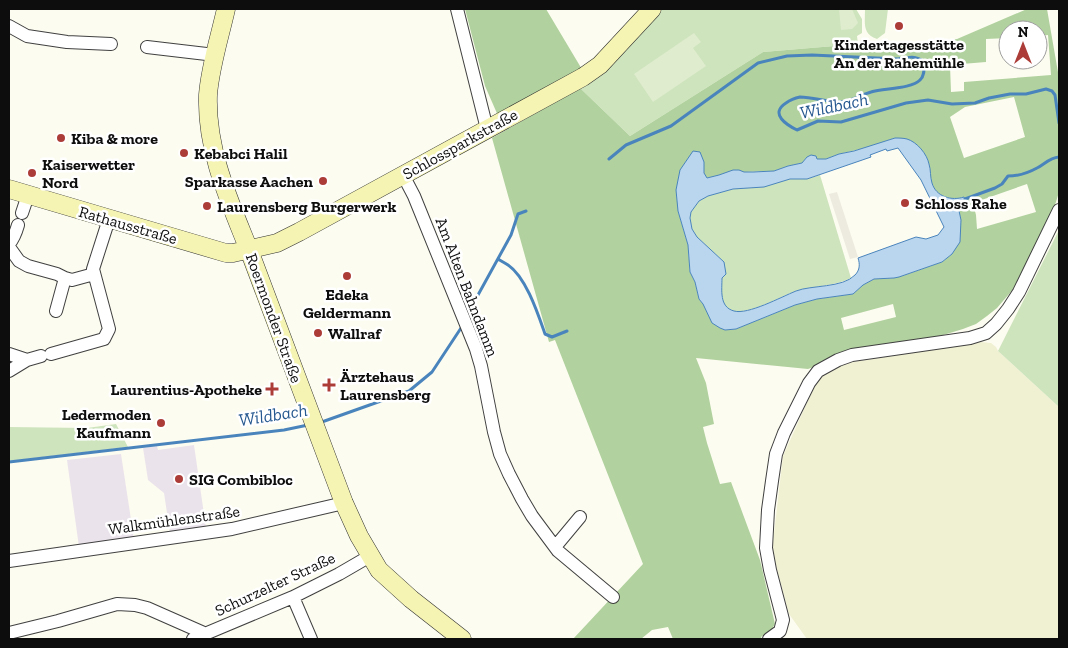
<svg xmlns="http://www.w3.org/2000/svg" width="1068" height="648" font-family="'Zilla Slab',serif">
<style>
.industrial{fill:#ebe3eb}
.farmland{fill:#f0f0d3}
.green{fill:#cee4bd}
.forest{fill:#b1d29f;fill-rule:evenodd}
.pitch{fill:#dfecce}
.plaza{fill:#edeadf}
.water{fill:#bad6ee;stroke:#4a84bc;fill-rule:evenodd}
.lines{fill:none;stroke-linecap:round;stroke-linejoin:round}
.stream{stroke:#4a84bc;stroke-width:3}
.street-casing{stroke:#404040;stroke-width:14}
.secondary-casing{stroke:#2f2f2f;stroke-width:19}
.street{stroke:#fff;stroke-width:12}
.secondary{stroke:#f5f4b3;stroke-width:18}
.poi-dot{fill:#ac3c37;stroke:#fff;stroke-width:2}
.labels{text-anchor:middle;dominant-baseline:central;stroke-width:5;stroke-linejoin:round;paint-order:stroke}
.poi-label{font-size:16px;font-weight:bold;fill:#0d0d0d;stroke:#fff;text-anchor:start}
.street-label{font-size:16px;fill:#0d0d0d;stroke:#fff}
.water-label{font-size:18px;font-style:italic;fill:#265890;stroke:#fff}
</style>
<rect width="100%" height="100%" fill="#fdfcf0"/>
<!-- industrial -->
<path class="industrial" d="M194 445 206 528 170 533 164 493 148 480 143 448 157 446 158 450Z
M121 454 134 539 79 547 67 460Z"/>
<!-- farmland -->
<path class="farmland" d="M981 342 991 343 996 347 998 351 1059 407V639H807L789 614 772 551 783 456 815 385 824 374 840 364Z"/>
<!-- green -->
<path class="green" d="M660 9H856L862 19V33L857 36 858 44 763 52 630 136 580 88Z
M865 9H888L885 33 877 39C862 34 865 23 865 9Z
M820 175 851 278C834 286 816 286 799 290 782 294 732 328 722 301 719 290 723 273 724 262L697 237 692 229 690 218 691 212 699 201 708 196 733 189 790 179H807Z
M1059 230V407L998 351Z
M116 424 128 447 9 461V427L87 428Z"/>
<!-- forest -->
<path class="forest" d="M465 9H546L583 71 499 118 485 86Z
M1027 9H1047L1059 78V192L1052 215 1015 287 997 308 987 316 976 324 963 329 940 336 822 364 808 369 696 358 706 383 714 424 703 427 707 443 720 484 731 482 760 560 775 624 772 629 761 637 762 639H673L668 627 652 630 641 639H573L643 564 555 340 549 342 492 138 580 88 630 136 763 52 858 44 893 45 935 42 957 39ZM1008 30H1038V36L1048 35 1051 75 964 82V91L951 92 950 65 986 62V39L1008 38ZM1014 97 1025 137 964 158 950 117 965 107ZM895 138 929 164C930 171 929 179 932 185 938 197 952 201 964 197L965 200 959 203 958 206 952 254 942 262 905 275 894 278 874 279 863 285 853 294 817 299 795 305 736 329 725 330 699 299 695 282 690 272 688 245 678 211 704 162V174L706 178 744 172 774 171 788 166 802 163 807 157 816 159H826L839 154 865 148ZM1027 184 1036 212 977 229 976 215 973 203ZM893 304 896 317 844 330 841 318Z"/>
<!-- pitch -->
<path class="pitch" d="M839 9H852L858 23 852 29 841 30Z
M694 33 701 42 693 48 706 66 653 102 634 74Z"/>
<!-- plaza -->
<path class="plaza" d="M837 192 858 257 850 259 829 194Z"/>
<!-- water -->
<path class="water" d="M895 138C899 138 903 138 907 139 917 142 927 154 929 164 931 170 930 177 932 183 936 197 952 201 964 197L965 200 959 203 958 206 961 220 960 242 952 254 942 262 899 277 894 278 874 279 863 285 853 294 817 299 795 305 736 329 725 330 720 328 712 323 703 304 699 299 695 282 690 272 688 245 678 211 676 190 680 170 693 151 700 152 704 162V173L707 178 719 175 733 170H739L744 172H753L774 171 788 166 802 163 807 157 811 155 816 156 817 159H826L839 154 854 151ZM898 148 921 180 944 227 938 235 926 239 916 237 858 258C860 264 860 270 855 275 843 288 811 285 796 291 781 297 748 315 734 311 719 307 722 290 722 278L726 274 724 262 697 237 692 229 690 218 691 212 699 201 708 196 733 189 764 187 790 179H807L871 157 870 155 886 149 887 151Z"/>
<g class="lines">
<!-- stream -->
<path class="stream" d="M609 159 626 145 671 126 758 63 787 56 812 55 898 59C908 57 916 55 924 62 924 68 925 76 920 80 911 89 884 88 871 92 860 95 851 102 838 102 826 102 813 97 800 97 795 98 790 100 786 103 769 114 787 125 797 130L818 121 841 122 906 103 928 100 952 104 975 103 989 98 1010 94H1026L1046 89 1052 91 1055 95 1059 123
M965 199 995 188 1002 184 1008 176C1018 176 1028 173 1037 168 1045 164 1049 158 1059 157
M498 259C501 261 505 263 508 265 526 277 538 314 545 334L552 337 567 331
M467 315 511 235 518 214 526 211
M319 423 409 391 432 372 463 325
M9 462 284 430 308 425"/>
<defs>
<path id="street" d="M457 9 487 129
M9 26 27 36 67 42 111 44
M147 47 215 55
M403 175 414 196 476 349 481 366 494 432 500 454 509 474 522 499 532 516 558 551 613 597
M22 213 28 195
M9 244C14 238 16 232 18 225
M9 247 19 261 28 266 57 274 65 278 72 280 94 274
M56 311 65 278
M9 354 27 360
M51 354 104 339 109 329 93 269 109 219
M9 371 27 360 41 356
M555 547 580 517
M9 561 232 529 344 503
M293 597 311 639
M9 633 58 621 117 604 135 605 147 608 206 634
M193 639 293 597 339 574 370 556
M769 639 780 631 783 620 781 612 770 570 766 548 768 510 772 481 776 454 784 433 809 383 818 371 838 360 852 355 970 338 986 333 996 324 1008 309 1019 292 1059 210"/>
<path id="secondary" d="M226 9C220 36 210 67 208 95 206 150 229 200 249 250L344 503 359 536 379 570 411 599 462 639
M9 189 226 253H233L277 243 299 232 583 77 600 65 652 9"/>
</defs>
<!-- street casing -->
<use href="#street" class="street-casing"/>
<!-- secondary casing -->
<use href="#secondary" class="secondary-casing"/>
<!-- street -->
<use href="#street" class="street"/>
<!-- secondary -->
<use href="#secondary" class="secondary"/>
</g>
<!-- markers -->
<g class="poi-dot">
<circle cx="899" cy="26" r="5"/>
<circle cx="61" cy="138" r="5"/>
<circle cx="184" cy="153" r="5"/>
<circle cx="32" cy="173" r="5"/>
<circle cx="323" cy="181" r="5"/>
<circle cx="905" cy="203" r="5"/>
<circle cx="207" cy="206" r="5"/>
<circle cx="347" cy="276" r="5"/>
<circle cx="318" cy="333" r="5"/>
<path d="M326.5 377.5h5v5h5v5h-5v5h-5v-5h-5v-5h5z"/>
<path d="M269.5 381.5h5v5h5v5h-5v5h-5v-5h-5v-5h5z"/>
<circle cx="161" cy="423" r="5"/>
<circle cx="179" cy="479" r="5"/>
</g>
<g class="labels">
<!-- poi labels -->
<g class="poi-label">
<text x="899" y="44" text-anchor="middle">Kindertagesstätte<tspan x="899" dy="18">An der Rahemühle</tspan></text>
<text x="71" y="138">Kiba &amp; more</text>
<text x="194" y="153">Kebabci Halil</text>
<text x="42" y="164">Kaiserwetter<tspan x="42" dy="18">Nord</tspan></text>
<text x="313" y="181" text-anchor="end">Sparkasse Aachen</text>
<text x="915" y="203">Schloss Rahe</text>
<text x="217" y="206">Laurensberg Burgerwerk</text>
<text x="347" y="294" text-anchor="middle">Edeka<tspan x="347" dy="18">Geldermann</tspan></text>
<text x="328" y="333">Wallraf</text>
<text x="340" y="376">Ärztehaus<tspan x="340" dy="18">Laurensberg</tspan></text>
<text x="262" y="389" text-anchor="end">Laurentius-Apotheke</text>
<text x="151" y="414" text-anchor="end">Ledermoden<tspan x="151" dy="18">Kaufmann</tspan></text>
<text x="189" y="479">SIG Combibloc</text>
</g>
<!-- street labels -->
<g class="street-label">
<text transform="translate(460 144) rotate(-29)">Schlossparkstraße</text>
<text transform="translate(128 225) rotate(16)">Rathausstraße</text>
<text transform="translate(467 287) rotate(69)">Am Alten Bahndamm</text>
<text transform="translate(274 318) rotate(70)">Roermonder Straße</text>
<text transform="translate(174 520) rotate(-8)">Walkmühlenstraße</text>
<text transform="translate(275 584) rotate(-25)">Schurzelter Straße</text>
</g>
<!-- water labels -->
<g class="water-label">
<text transform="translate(834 106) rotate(-12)">Wildbach</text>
<text transform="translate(273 415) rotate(-9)">Wildbach</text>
</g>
</g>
<!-- border -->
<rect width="1068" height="648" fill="none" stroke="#0d0d0d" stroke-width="20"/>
<!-- north arrow -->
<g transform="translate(1023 45)"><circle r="24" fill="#ffffff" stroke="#9e9e9e"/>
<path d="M0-4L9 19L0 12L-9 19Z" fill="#ac3c37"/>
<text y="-8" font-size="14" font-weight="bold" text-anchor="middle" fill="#0d0d0d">N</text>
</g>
</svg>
